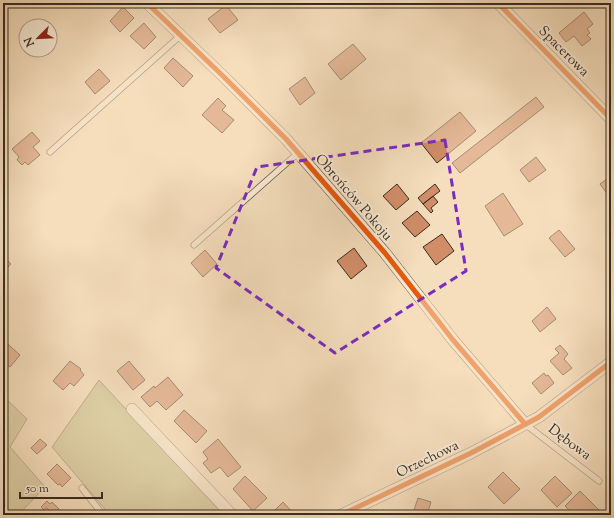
<svg xmlns="http://www.w3.org/2000/svg" width="614" height="518" font-family="'Sorts Mill Goudy',serif">
<style>
.grass{fill:#c3bf8c;stroke:#7e7656}
.building{fill:#d18d68;stroke:#392c1f}
.lines{fill:none;stroke-linecap:round;stroke-linejoin:round}
.service-casing{stroke:#685846;stroke-width:7}
.minor-casing{stroke:#685846;stroke-width:12}
.service{stroke:#f8ead4;stroke-width:5.5}
.minor{stroke:#f8ead4;stroke-width:11}
.cycleway-casing{stroke:#f8ead4;stroke-width:8}
.cycleway{stroke:#e8590c;stroke-width:5}
.marked{fill:none;stroke:#7b2cbf;stroke-width:3;stroke-dasharray:8 5;stroke-linejoin:round}
.labels{text-anchor:middle;dominant-baseline:central;stroke-width:4;stroke-linejoin:round;paint-order:stroke}
.street-label{font-size:14px;fill:#392c1f;stroke:#f8ead4}
</style>
<rect width="100%" height="100%" fill="#f5debd"/>
<filter id="stains"><feTurbulence type="fractalNoise" baseFrequency=".005" numOctaves="4"/><feColorMatrix values="0 0 0 0 .2 0 0 0 0 .09 0 0 0 0 .02 0 0 0 .5 -.17"/></filter>
<radialGradient id="worn" r=".72"><stop offset=".6" stop-color="#630" stop-opacity="0"/><stop offset="1" stop-color="#630" stop-opacity=".3"/></radialGradient>
<!-- grass -->
<path class="grass" d="M99 380 220 511 212 515H110L52 447Z
M3 396 27 419 10 447 45 487 18 515H3Z"/>
<!-- building -->
<path class="building" d="M226 5 238 20 220 33 208 19Z
M123 7 134 18 120 32 110 21Z
M584 12 593 24 587 29 590 33 587 35 591 39 582 46 574 36 566 42 559 33Z
M144 23 156 37 144 49 130 36Z
M353 44 366 59 341 80 328 64Z
M173 58 193 76 183 87 164 68Z
M99 69 110 81 95 94 85 82Z
M305 77 315 93 300 105 289 89Z
M536 97 544 107 460 173 452 163Z
M218 98 226 106 222 110 234 120 222 133 202 115Z
M460 112 476 131 437 163 421 143Z
M32 132 40 141 33 147 40 155 28 165 25 162 22 165 17 160 19 157 12 149Z
M536 157 546 170 529 182 520 170Z
M611 176V199L600 184Z
M397 184 409 199 396 210 383 196Z
M435 184 440 191 423 204 418 198Z
M503 193 523 224 504 236 485 206Z
M433 196 438 202 431 208 433 211 431 213 423 204Z
M417 211 430 225 415 237 402 223Z
M559 230 575 249 565 257 549 238Z
M442 234 454 251 436 265 423 247Z
M354 248 367 266 351 279 337 261Z
M205 250 217 264 203 277 191 263Z
M3 256 11 264 3 272Z
M547 307 556 319 540 332 532 321Z
M3 340 20 355 10 367 3 361Z
M560 345 568 354 564 359 572 368 563 375 550 361 559 353 555 349Z
M70 361 81 369 80 370 84 375 74 386 70 383 63 390 53 381Z
M129 361 145 380 133 390 117 371Z
M544 373 546 376 548 375 554 383 541 394 532 383Z
M168 377 183 395 166 410 157 401 150 407 141 397 154 386 155 388Z
M184 410 207 431 196 443 174 421Z
M40 439 47 445 37 454 31 448Z
M218 439 241 467 228 477 220 467 211 473 203 463 208 459 203 452Z
M57 464 71 478 62 487 60 484 58 485 47 474Z
M503 472 520 489 504 504 488 487Z
M245 476 267 498 253 511 233 489Z
M555 476 572 493 557 507 541 490Z
M580 491 604 515H574L565 506Z
M418 498 431 502 427 515H418L413 513Z
M47 501 50 504 52 502 59 509 53 515 47 508 44 510 41 507Z
M283 502 295 515H270Z"/>
<g class="lines">
<defs>
<path id="service" d="M50 152 181 35
M194 245 298 153
M525 424 599 481
M82 488 103 515"/>
<path id="minor" d="M147 3 224 77 286 139 385 253 453 340 525 424
M498 3 611 119
M132 409 232 515
M341 515 471 453 539 417 611 362"/>
</defs>
<!-- service casing -->
<use href="#service" class="service-casing"/>
<!-- minor casing -->
<use href="#minor" class="minor-casing"/>
<!-- service -->
<use href="#service" class="service"/>
<!-- minor -->
<use href="#minor" class="minor"/>
<defs>
<path id="cycleway" d="M147 3 224 77 286 139 385 253 453 340 525 424
M498 3 611 119
M341 515 471 453 539 417 611 362"/>
</defs>
<!-- cycleway casing -->
<use href="#cycleway" class="cycleway-casing"/>
<!-- cycleway -->
<use href="#cycleway" class="cycleway"/>
</g>
<!-- marked area -->
<path d="M0 0H614V518H0ZM445 140 466 271 335 353 216 268 257 167Z" fill="#f5debd" fill-opacity=".55" fill-rule="evenodd"/>
<path class="marked" d="M445 140 466 271 335 353 216 268 257 167Z"/>
<g class="labels">
<!-- street labels -->
<g class="street-label">
<text transform="translate(563 52) rotate(45)">Spacerowa</text>
<text transform="translate(353 198) rotate(49)">Obrońców Pokoju</text>
<text transform="translate(569 443) rotate(37)">Dębowa</text>
<text transform="translate(428 460) rotate(-26)">Orzechowa</text>
</g>
</g>
<!-- margin -->
<rect width="614" height="518" fill="none" stroke="#f5debd" stroke-width="16"/>
<rect x="4" y="4" width="606" height="510" fill="none" stroke="#392c1f" stroke-width="2"/>
<rect x="8" y="8" width="598" height="502" fill="none" stroke="#392c1f"/>
<!-- north arrow -->
<g transform="translate(38 38) rotate(246)"><circle r="19" fill="#f8ead4" stroke="#ac9e8c"/>
<path d="M0-3L7 15L0 10L-7 15Z" fill="#8f2418"/>
<text y="-6" font-size="11" font-weight="bold" text-anchor="middle" fill="#392c1f">N</text>
</g>
<!-- scale -->
<path d="M20 492v6h82v-6" fill="none" stroke="#392c1f" stroke-width="2"/>
<text x="26" y="492" font-size="12" fill="#392c1f" stroke="#f8ead4" stroke-width="3" paint-order="stroke">50 m</text>
<rect width="100%" height="100%" filter="url(#stains)"/>
<rect width="100%" height="100%" fill="url(#worn)"/>
</svg>
